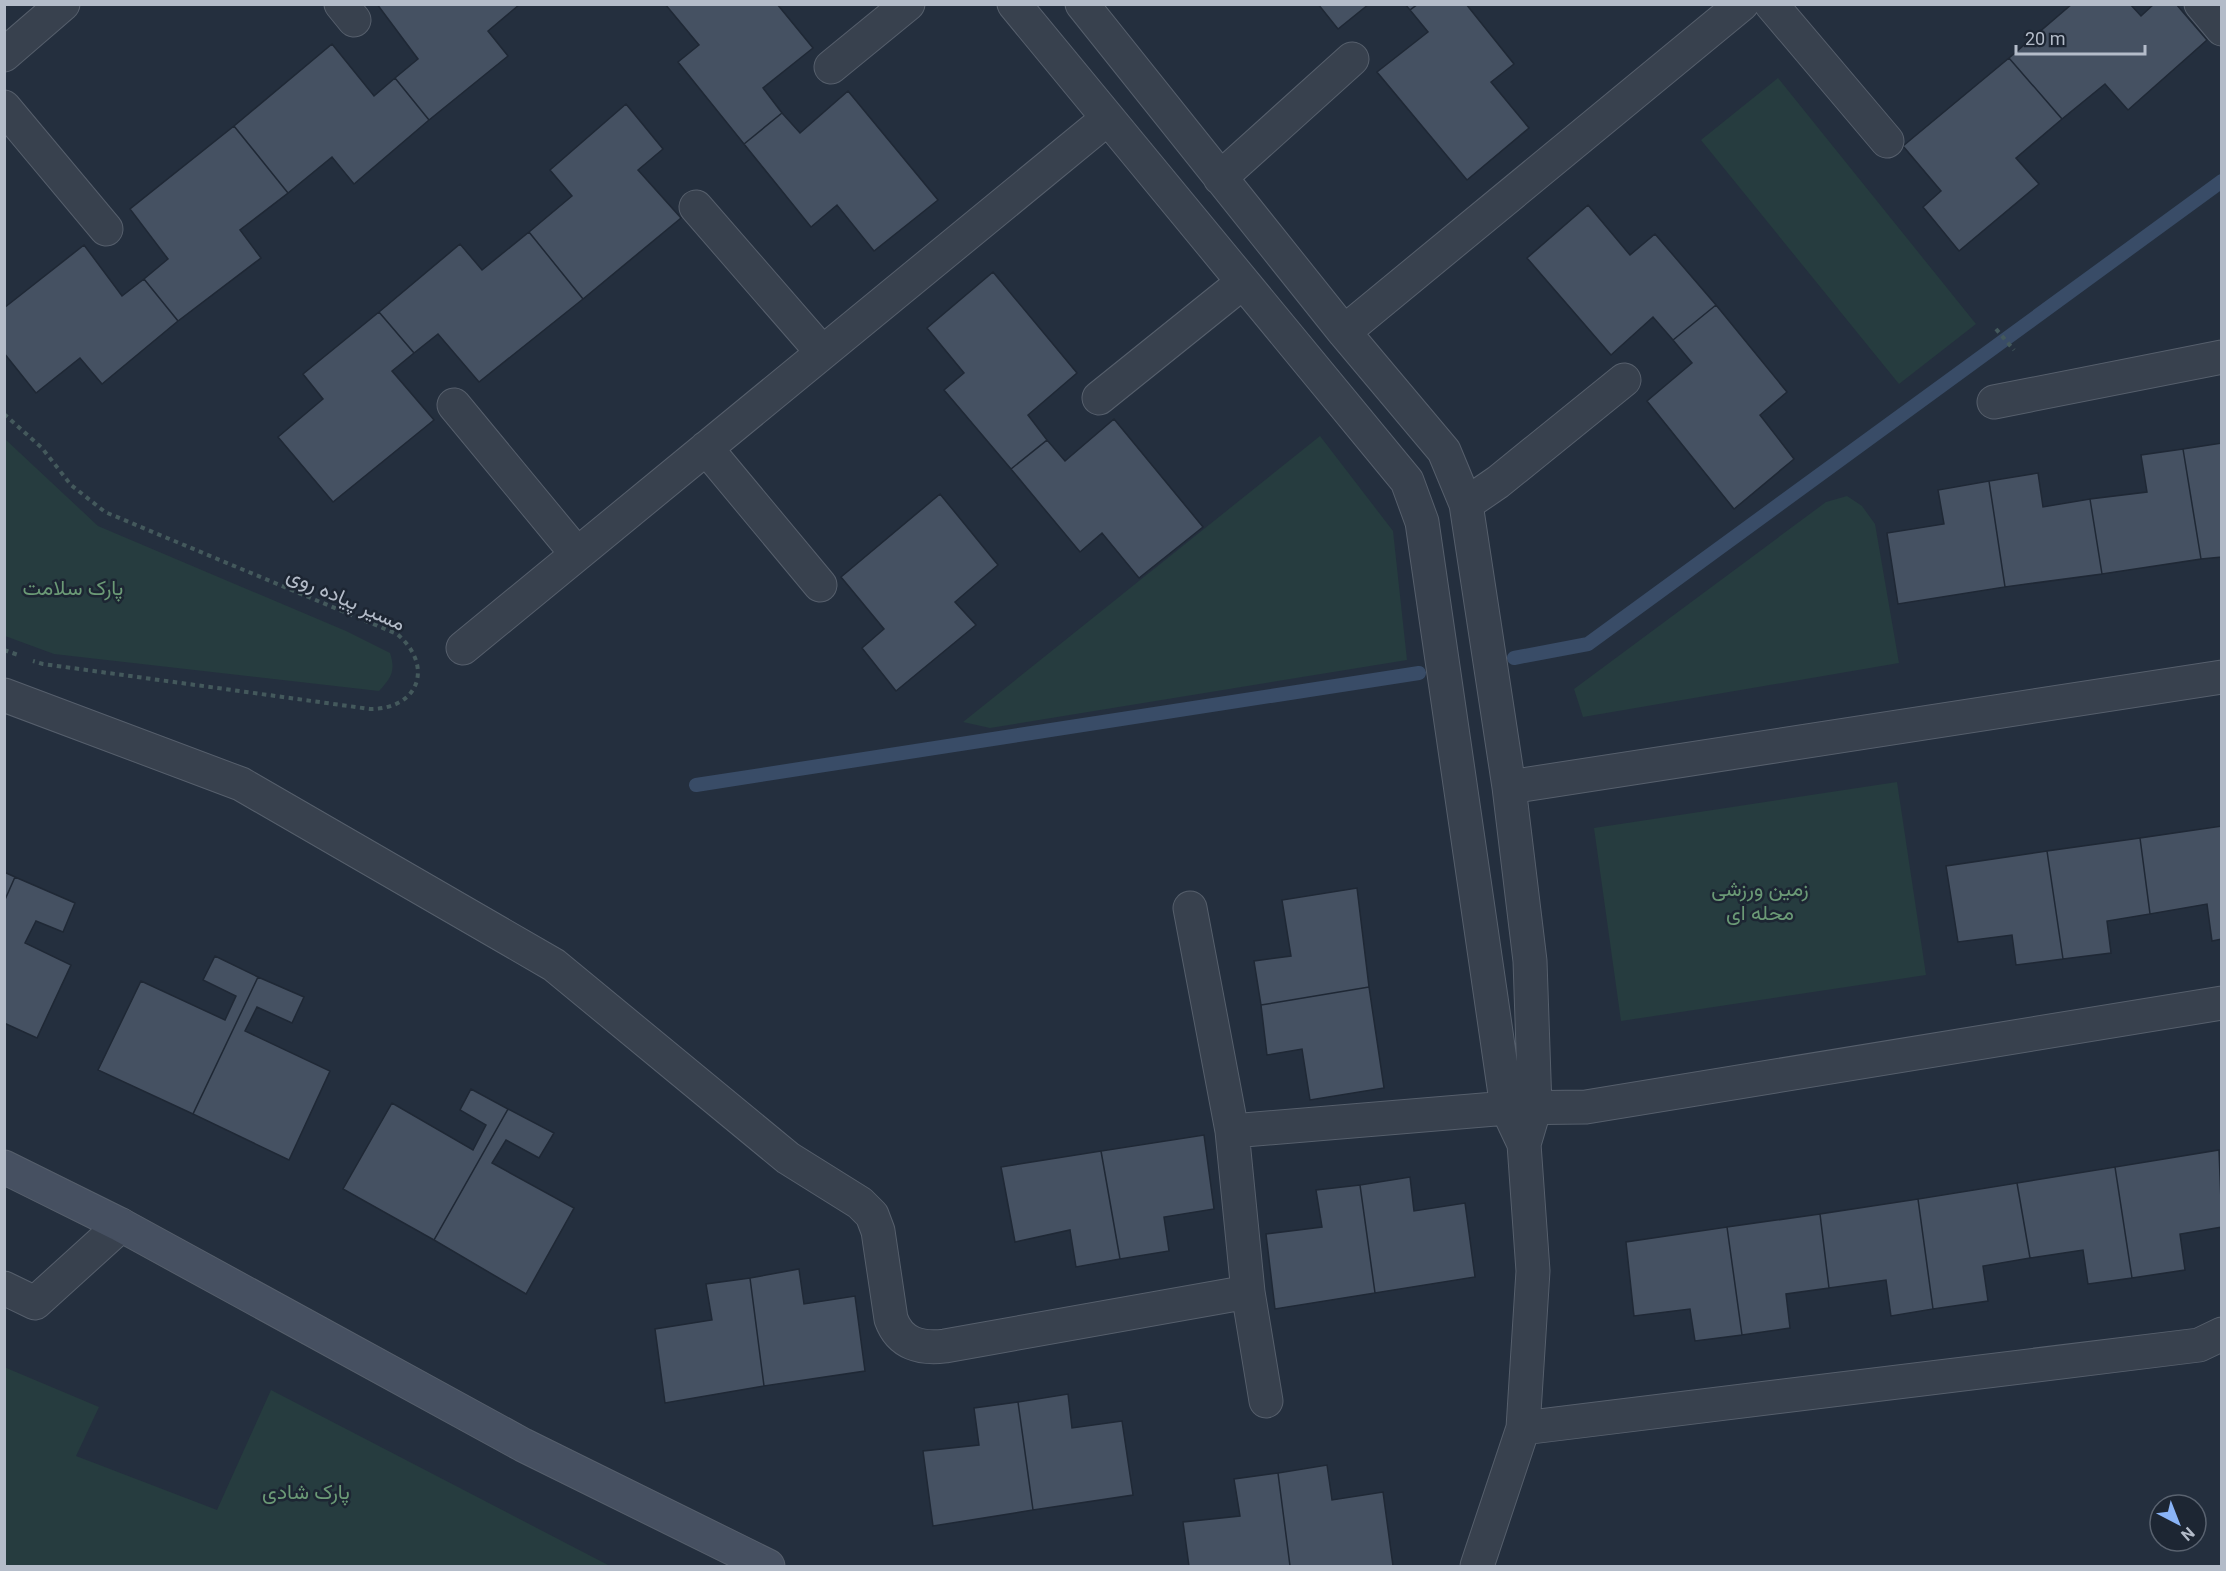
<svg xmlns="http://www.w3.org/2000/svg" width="2226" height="1571" font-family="Roboto,Vazirmatn,sans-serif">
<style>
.green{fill:#263c3f}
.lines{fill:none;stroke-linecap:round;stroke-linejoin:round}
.stream{stroke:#394c67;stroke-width:14}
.building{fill:#455162;stroke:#1f2835;stroke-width:1.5}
.street-casing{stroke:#565f6c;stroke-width:35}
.secondary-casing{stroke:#565f6c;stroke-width:35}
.path{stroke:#44595c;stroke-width:4;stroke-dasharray:4.5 4.5;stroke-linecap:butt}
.street{stroke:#38414e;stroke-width:33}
.secondary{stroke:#465061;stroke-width:33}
.labels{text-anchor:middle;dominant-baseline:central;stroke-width:5;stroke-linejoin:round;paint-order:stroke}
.park-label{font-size:21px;fill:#6b9a76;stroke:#1d2633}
.street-label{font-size:21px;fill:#b4bcc9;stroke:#1d2633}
</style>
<rect width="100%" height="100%" fill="#242f3e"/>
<!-- green -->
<path class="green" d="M1778 78 1976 324 1899 384 1701 140Z
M1320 436 1393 531 1407 660 990 728 963 722Z
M5 439 98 526 346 631 390 653C396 671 391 678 379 691L54 654 5 636Z
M1847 496 1862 506 1875 524 1899 663 1583 717 1574 689 1826 502Z
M1897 782 1926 975 1621 1021 1594 828Z
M4 1367 99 1407 76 1456 217 1510 271 1390 610 1566H5Z"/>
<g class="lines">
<!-- stream -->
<path class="stream" d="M1514 658 1588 644 2222 181
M696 785 1419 673"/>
</g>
<!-- building -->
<path class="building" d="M377 4H520L488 31 508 56 429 120 395 78 418 59Z
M665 4H777L813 48 763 88 782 113 744 144 678 62 699 45Z
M1318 4H1369L1338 29Z
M1405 4H1418L1410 10Z
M1418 4H1466L1514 64 1491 82 1529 128 1467 180 1377 72 1428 32 1410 10Z
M2072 4H2130L2141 16 2154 4H2176L2207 40 2128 110 2105 84 2062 119 2009 58Z
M332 44 374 96 395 78 429 120 354 184 332 157 288 193 234 126Z
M2009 58 2062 119 2016 158 2039 184 1959 251 1923 207 1941 191 1903 146Z
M848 91 938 200 874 251 837 205 811 227 744 144 782 113 800 133Z
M626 104 663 149 638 170 681 218 583 299 529 232 572 196 550 170Z
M234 126 288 193 240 230 261 258 178 321 144 279 168 259 130 209Z
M1588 205 1630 255 1655 234 1716 305 1673 340 1653 317 1611 355 1527 258Z
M529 232 583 299 479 382 438 334 414 353 379 312 460 244 482 270Z
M84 245 122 296 144 279 178 321 102 384 80 358 36 393 4 353V308Z
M993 272 1077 373 1028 415 1047 440 1011 469 944 390 964 373 927 328Z
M1716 305 1787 392 1760 415 1794 459 1734 509 1647 401 1692 363 1673 340Z
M379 312 414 353 392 371 434 420 333 502 278 437 323 399 303 374Z
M1114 419 1203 527 1139 578 1102 533 1080 552 1011 469 1047 440 1065 461Z
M2222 443V557L2201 559 2183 449Z
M2183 449 2201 559 2102 574 2090 499 2147 492 2141 455Z
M2038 473 2043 507 2090 499 2102 574 2005 587 1989 481Z
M1989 481 2005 587 1898 604 1887 533 1944 524 1938 490Z
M940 494 998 565 955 602 976 625 896 691 862 648 884 629 841 577Z
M2222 826V939L2212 941 2207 904 2150 914 2140 838Z
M2140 838 2150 914 2107 921 2111 953 2063 959 2047 851Z
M2047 851 2063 959 2016 965 2012 935 1958 942 1946 866Z
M4 872 15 877 4 902Z
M15 877 75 903 63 932 36 921 25 943 71 965 37 1038 4 1023V902Z
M1357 888 1369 987 1261 1005 1254 961 1291 956 1282 900Z
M215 956 258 977 193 1114 98 1070 141 981 225 1020 236 996 203 980Z
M258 977 304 997 292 1023 257 1007 245 1031 330 1071 289 1160 193 1114Z
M1369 987 1384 1088 1310 1100 1302 1049 1267 1055 1261 1005Z
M471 1089 508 1109 434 1240 343 1189 392 1103 473 1150 486 1125 460 1110Z
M508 1109 554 1133 539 1158 506 1140 492 1163 574 1208 526 1294 434 1240Z
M1204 1135 1214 1209 1164 1217 1169 1251 1120 1259 1101 1151Z
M2219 1150 2222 1227 2180 1234 2185 1270 2132 1278 2115 1167Z
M1101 1151 1120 1259 1076 1267 1070 1230 1015 1242 1001 1167Z
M2115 1167 2132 1278 2088 1284 2083 1250 2030 1258 2017 1183Z
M1410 1177 1414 1211 1465 1203 1475 1277 1375 1293 1360 1185Z
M2017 1183 2030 1258 1983 1266 1988 1301 1933 1309 1918 1199Z
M1360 1185 1375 1293 1275 1309 1266 1234 1322 1227 1316 1190Z
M1918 1199 1933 1309 1891 1316 1886 1280 1829 1288 1820 1214Z
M1820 1214 1829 1288 1786 1294 1790 1328 1742 1335 1727 1227Z
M1727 1227 1742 1335 1695 1341 1690 1309 1634 1316 1626 1242Z
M799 1269 804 1304 855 1296 865 1371 764 1386 750 1278Z
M750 1278 764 1386 665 1403 655 1329 712 1320 706 1284Z
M1068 1394 1072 1428 1122 1421 1133 1495 1033 1510 1018 1402Z
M1018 1402 1033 1510 933 1526 923 1451 979 1445 974 1408Z
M1327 1465 1332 1500 1383 1492 1393 1566H1290L1278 1473Z
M1278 1473 1290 1566H1189L1183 1522 1240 1516 1234 1479Z"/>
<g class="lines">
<defs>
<path id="street" d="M341 4 354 20
M1014 4 1407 481 1422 522 1507 1108 1524 1144
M1082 4 1344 332 1444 451 1466 504 1509 787 1530 961 1535 1107 1524 1144 1533 1271 1523 1428 1477 1566
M1771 4 1887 141
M2201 4 2222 29
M4 55 63 4
M831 67 908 4
M4 107 106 229
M1220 178 1352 59
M696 207 822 352
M1344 332 1742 4
M1099 398 1242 283
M1994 402 2222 357
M454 405 577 554
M706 448 820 585
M1466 504 1498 482 1624 380
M463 648 1107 119
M4 695 241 784 554 965 788 1158 860 1203 872 1215 878 1231 891 1319C900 1344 921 1349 945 1346L1248 1292
M1509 787 2222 677
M1190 908 1232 1131
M4 1288 35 1303 121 1225
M1266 1401 1248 1292 1232 1131 1507 1108 1586 1107 2222 1003
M1523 1428 2199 1345 2222 1334"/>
<path id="secondary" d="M4 1167 121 1225 523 1445 768 1566"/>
</defs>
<!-- street casing -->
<use href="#street" class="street-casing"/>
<!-- secondary casing -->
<use href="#secondary" class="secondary-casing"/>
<!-- path -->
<path class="path" d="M1996 329 2014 350
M4 414 42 448 71 485 105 512 397 634C434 665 420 709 370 709L43 664 33 661
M4 650 21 656"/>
<!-- street -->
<use href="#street" class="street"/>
<!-- secondary -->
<use href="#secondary" class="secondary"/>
</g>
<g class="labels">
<!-- park labels -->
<g class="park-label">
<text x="73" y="588">پارک سلامت</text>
<text x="1760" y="889">زمین ورزشی<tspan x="1760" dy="24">محله ای</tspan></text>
<text x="306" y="1492">پارک شادی</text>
</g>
<!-- street labels -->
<g class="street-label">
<text transform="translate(346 599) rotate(24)">مسیر پیاده روی</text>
</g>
</g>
<!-- border -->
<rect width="2226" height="1571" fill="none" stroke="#b4bcc9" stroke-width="12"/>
<!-- north arrow -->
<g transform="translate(2178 1523) rotate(138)"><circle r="28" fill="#1d2633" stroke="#59626f" stroke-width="1.5"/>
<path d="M0-4.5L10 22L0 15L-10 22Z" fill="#8ab4f8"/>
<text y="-9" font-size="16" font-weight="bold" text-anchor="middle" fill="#b4bcc9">N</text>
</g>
<!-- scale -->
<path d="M2016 45v9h129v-9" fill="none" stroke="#b4bcc9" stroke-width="3"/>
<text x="2025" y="45" font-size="18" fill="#b4bcc9" stroke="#1d2633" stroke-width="4.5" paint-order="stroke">20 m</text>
</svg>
